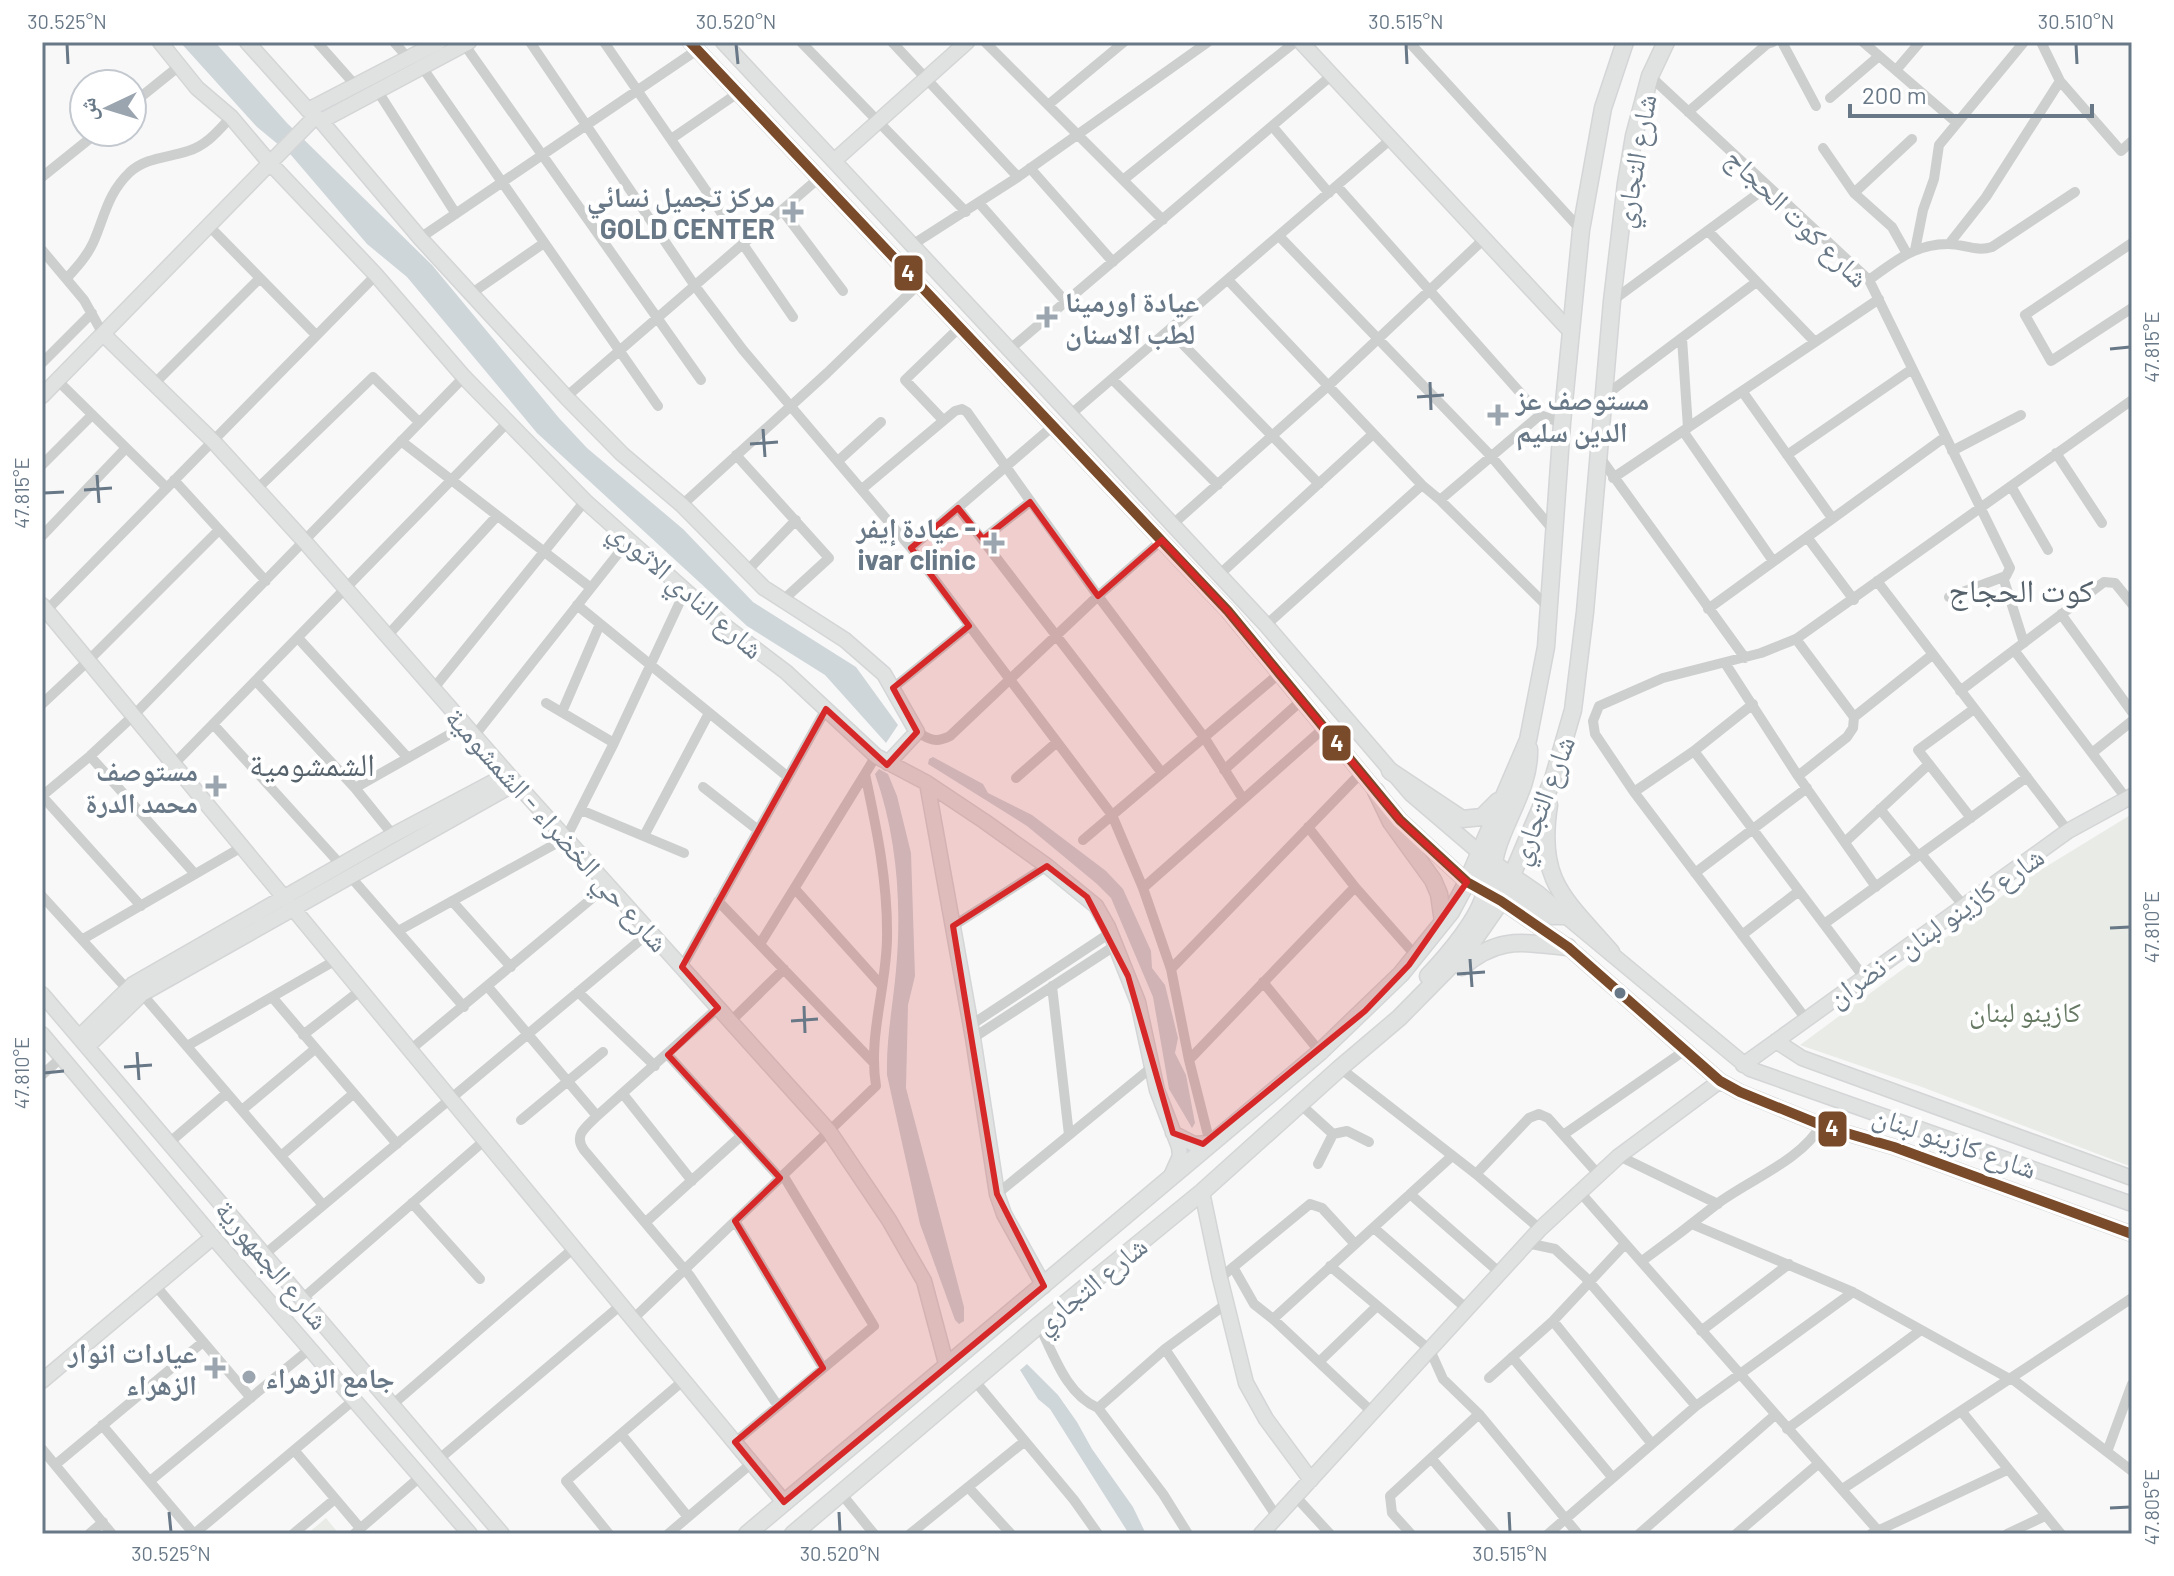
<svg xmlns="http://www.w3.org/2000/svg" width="2174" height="1576" font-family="Barlow,'Noto Naskh Arabic',sans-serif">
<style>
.green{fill:#e8ebe6}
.water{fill:#cfd6d9}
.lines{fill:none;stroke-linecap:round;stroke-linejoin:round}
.secondary-casing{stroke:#d4d5d6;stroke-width:17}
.primary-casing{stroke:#d4d5d6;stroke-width:19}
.street{stroke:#cdcece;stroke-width:10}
.secondary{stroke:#e0e1e1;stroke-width:14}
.primary{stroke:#e0e1e1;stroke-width:16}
.bus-1-casing{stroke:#fff;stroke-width:16}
.bus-1{stroke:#7a4b2a;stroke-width:10}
.marked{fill:#d62828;fill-opacity:0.2;stroke:#d62828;stroke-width:6;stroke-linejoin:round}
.ticks{fill:none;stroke:#687887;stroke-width:3}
.poi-dot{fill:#9aa5af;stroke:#fff;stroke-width:3}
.bus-dot{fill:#687887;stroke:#fff;stroke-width:3}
.labels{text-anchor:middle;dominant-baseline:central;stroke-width:8;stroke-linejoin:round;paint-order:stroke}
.street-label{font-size:28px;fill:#687887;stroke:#fff}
.poi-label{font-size:28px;font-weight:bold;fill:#687887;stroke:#fff;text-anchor:end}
.park-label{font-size:28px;fill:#667963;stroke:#fff}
.quarter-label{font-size:32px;fill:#56626c;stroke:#fff}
.line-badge{stroke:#fff;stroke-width:3}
.badge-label{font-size:22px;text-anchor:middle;font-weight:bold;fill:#fff}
.neatline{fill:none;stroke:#687887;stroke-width:3}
.ticks-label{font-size:20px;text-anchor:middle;fill:#687887}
</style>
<rect width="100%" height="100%" fill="#f8f8f8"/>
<!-- green -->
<path class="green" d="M2132 814V1167L1922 1087 1800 1045 2021 882Z
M326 1518 339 1534H307Z"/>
<!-- water -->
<path class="water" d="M180 42H215L287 123 432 265 559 418 587 448 683 529 753 602 856 667 898 725 886 743 825 675 747 626 537 433 407 277 367 244 291 155 257 127Z
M933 757 983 784 988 793 1032 815 1106 871 1123 889 1151 951 1152 968 1165 985 1178 1038 1175 1053 1186 1075 1195 1123 1192 1128 1169 1089 1153 997 1111 898 1097 884 1027 826 928 764 929 759Z
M879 769 888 774 897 796 911 853 915 976 908 1005 906 1088 964 1307V1321L959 1324 955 1320 920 1224 887 1075C886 1039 893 1005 896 970 902 905 897 836 875 774Z
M1027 1364 1058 1395 1077 1422 1092 1449 1133 1507 1146 1534H1129L1050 1409 1038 1399 1020 1370Z"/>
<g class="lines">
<defs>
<path id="secondary" d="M160 42 197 88 231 117 269 162 376 275 464 377 585 501 725 626 786 672 876 756 927 783 984 821 1047 866 1096 906 1108 927 1138 1002 1157 1090 1179 1147 1180 1156 1171 1176
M247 42 308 110 321 121 420 238 566 397 622 454 682 505 764 588 845 640 884 674 917 732 888 763
M690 42 1228 611 1400 820 1467 882 1501 901 1568 947 1720 1081 1740 1092 1826 1127 1894 1147 2132 1234
M723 42 1266 625 1411 794 1480 853 1538 893 1750 1069 2132 1204
M1301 42 1570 331
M308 110 439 42
M321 121 469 42
M835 160 967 42
M103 334 213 441 305 542 508 774 829 1131 889 1220 924 1281 947 1367
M42 396 315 117
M42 605 784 1502
M927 783 973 1038 997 1194 1004 1214 1044 1286
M42 994 502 1534
M42 1034 213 1237 470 1534
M79 1037 133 984 393 835 508 774
M1776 1041 1802 1058 2132 1178
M87 1047 142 994 516 783
M1743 1065 2068 831 2132 796
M1173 1133 1194 1144 1210 1143
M1202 1192 1220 1278 1246 1383 1266 1419 1311 1480
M42 1381 213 1237
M1261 1534 1540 1229 1619 1156 1720 1081"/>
<path id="primary" d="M1390 771 1462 819 1482 817 1498 801
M1376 791 1391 822 1433 880 1439 894 1443 922
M1549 805C1537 881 1564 898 1611 952
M1494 883C1487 839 1531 797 1529 749
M1501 883 1552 916H1564
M1462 967C1500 935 1523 943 1568 947
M1428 976C1446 957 1481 917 1485 891 1488 879 1483 865 1480 853
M747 1534 1320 1052 1401 974 1451 912 1467 882 1528 740 1546 647 1562 423 1581 230 1603 108 1625 42
M793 1534 1039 1325 1202 1192 1340 1068 1399 1018 1469 947 1501 901 1553 779 1573 710 1585 612 1612 301 1626 183 1634 136 1650 76 1666 42"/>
</defs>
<!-- secondary casing -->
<use href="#secondary" class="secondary-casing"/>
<!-- primary casing -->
<use href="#primary" class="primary-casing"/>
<!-- street -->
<path class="street" d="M317 42 356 86
M394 42 408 58
M530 42 695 286 743 350 911 548 1112 815 1143 888 1171 969 1189 1060 1210 1143
M604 42 793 317
M801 42 966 212
M892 42 1018 177
M985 42 1163 220
M1409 42 1581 230
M1782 42 1816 106
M1863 42 1957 123
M2041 42 2060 81 2121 151 2132 141
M464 44 701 380
M422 67 658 406
M1897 69 1920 42
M1650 76 1869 280 2010 568 2006 576 1949 597
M377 90 456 214
M1830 98 1879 56
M132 104 178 67
M1048 105 1124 42
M1688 112 1767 44 1773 42
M1272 126 1329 193
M671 139 738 93
M1823 148 1854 193 1892 227 1906 252
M1030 168 1113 262
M42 177 98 132
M1123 180 1295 42
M1337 186 1540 415 1562 423
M1854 193 1912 139
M979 203 1066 302
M782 210 843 291
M208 225 316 335
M1709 232 1815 342
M1279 236 1490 455 1554 531
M420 238 697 50
M2132 243 2025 315 2051 361 2132 308
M1949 244 1986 197 2060 81
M912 245 1018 177 1208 42
M42 250 84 300 103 334
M1915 250 1923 210 1934 179 1939 145 2024 42
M67 278C77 267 87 256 93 243 105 216 107 194 130 172 147 157 167 158 188 151 207 145 218 131 231 117
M1228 280 1422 485 1440 500 1550 609
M1869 280C1895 261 1915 244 1948 244 1964 244 1976 252 1992 247L2075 192
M472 293 544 243
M1612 301 1767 187
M1169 330 1319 484
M1682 338 1688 428
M1009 350 1332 75
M42 363 92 313
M1112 379 1218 485
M57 380 167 488
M154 384 260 278
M1742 391 1832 518
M566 397 819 178
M1603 397 1755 283
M1071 414 1391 139
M943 420 905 380 960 327
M1683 431 1773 561
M401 441 591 588
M1952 451 2021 415
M2056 453 2102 523
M736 455 829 558 782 601
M1787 455 1912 369
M1599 456 1745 658
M838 461 881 422
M42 465 92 415
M1613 478 1879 299
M174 480 266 581
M2011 486 2048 550
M257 489 373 377 419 422
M862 489 955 411 962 409 967 412 1098 596 1204 737 1243 799
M1440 500 1540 415
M682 505 827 373 919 284
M958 508 1162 773
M1173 524 1328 386 1484 239
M42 536 126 448
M1807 537 1854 600
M983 539 1030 502
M911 548 1053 426
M747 571 796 520
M1220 574 1373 434
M2003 577 2024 643
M1877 581 2068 831
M577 605 788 777
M1708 609 1945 437
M43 614 376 275
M2061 614 2132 712
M1266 625 1422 485
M388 635 497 516
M298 638 408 758
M1796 639 1854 717 1853 728 1847 737 1798 776
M2014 650 2126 798
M1725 663 1798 776 1876 887
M256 681 355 788 393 835
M434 688 585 501
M893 688 969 626
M1960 691 2104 582 2115 583 2132 604
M546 703 614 743
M42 704 88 661 219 530
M562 712 600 624
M1854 717 1932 655
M213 724 341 865
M917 732C930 740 936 743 950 736L1098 596 1162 540
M475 735 628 541
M1694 751 1863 976
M2092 753 2132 721
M90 756 195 874
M174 764 508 422
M1224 770 1302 700
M1016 778 1057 742
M703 787 758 830
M355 788 466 725
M1634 792 1694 751 1753 704
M42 796 90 756 133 716 464 377
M42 796 141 906
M1880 809 1918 856
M581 810 684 853
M1971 818 1918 750 1974 709
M1308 827 1355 887 1416 956
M644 836 709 713
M1083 840 1280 673
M1845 842 1929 764
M1921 854 1963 905
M1695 873 1807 788
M349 875 464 1007
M1143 888 1324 728
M795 889 882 986
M42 896 127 989
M452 901 511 967
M718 901 872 1061
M1824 924 2027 777
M953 926 1047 866
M398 931 566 838 614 743 685 591
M1742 935 1799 891
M83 939 242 847
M760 944 876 756
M682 967 826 709
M1171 969 1361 773
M1263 982 1320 1052
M1052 986 1069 1135
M488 987 597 1116
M578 992 655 1066
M142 994 323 1205
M272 997 397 1144
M718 1008 597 1116C586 1127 573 1135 584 1150L690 1276 778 1406
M1806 1019 1634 792 1595 734 1593 721 1599 706 1663 678 1761 653 1796 639 2132 400
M731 1021 784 969
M971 1025 1110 933
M303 1035 361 990
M973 1038 1116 945
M187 1046 336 960
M410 1050 608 885
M668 1055 780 1178
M1189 1060 1355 887
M1340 1068 1476 1174 1540 1229
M42 1075 62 1057
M623 1094 692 1181
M1300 1104 1333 1134
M242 1110 315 1049
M521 1120 603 1052
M1563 1135 1684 1051
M170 1142 227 1093
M281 1156 353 1094
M1619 1156 1718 1204
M1318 1164 1333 1134 1347 1131 1369 1142
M1476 1174 1529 1118 1539 1114 1548 1118 1598 1174
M1579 1191 1881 1534
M997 1194 1152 1067
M1410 1194 1500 1273
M412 1203 480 1279
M647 1221 741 1136
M735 1221 823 1368
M1694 1225 1853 1292 2008 1378
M1374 1228 1467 1309
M1527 1243 1555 1249 1585 1277 1696 1406
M265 1254 650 932
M1642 1261C1667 1243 1692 1224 1717 1204 1749 1180 1802 1160 1821 1125
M1330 1266 1430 1350 1443 1379 1479 1414 1578 1534
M1233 1267 1254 1304 1273 1319 1372 1412
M1220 1278 1310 1204 1322 1208 1355 1244
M155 1285 251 1398
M302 1299 485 1140
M633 1319 876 1086C868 1037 886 989 887 939 888 883 877 830 865 774
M1273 1319 1452 1156
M1553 1321 1652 1444
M1039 1325C1054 1355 1066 1394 1098 1408L1163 1494 1188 1534
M1701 1331 1789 1264
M1165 1349 1277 1517
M1512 1357 1612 1477
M1319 1362 1376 1307
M1489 1378 1553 1321 1625 1244
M2011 1378 2132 1471
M974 1380 1074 1500 1098 1534
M392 1405 574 1248
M1098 1408 1165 1349 1226 1304
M1962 1412 2061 1534
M102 1425 194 1534
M1787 1429 1921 1330
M621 1434 688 1517
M735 1442 874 1326 783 1175
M42 1449 112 1534
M294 1450 360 1528
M2107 1452 2132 1384
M1431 1458 1496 1534
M438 1460 621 1305
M55 1465 203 1342
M150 1481 311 1348
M968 1487 1011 1534
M1844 1488 2132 1298
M840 1492 874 1534
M1296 1497 1330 1534
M89 1534 103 1522
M194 1534 355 1399
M293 1534 335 1499
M354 1534 420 1477
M609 1534 566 1481 684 1380
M668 1534 752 1463
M910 1534 1025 1441
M1411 1534 1392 1513 1390 1496 1479 1414
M1548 1534 1696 1406 1853 1292
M1639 1534 1775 1415
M1736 1534 1818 1464
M1871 1534 2007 1470
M2007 1534 2045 1516"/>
<!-- secondary -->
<use href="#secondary" class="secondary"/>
<!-- primary -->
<use href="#primary" class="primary"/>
<defs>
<path id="bus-1" d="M690 42 1228 611 1400 820 1467 882 1501 901 1568 947 1720 1081 1740 1092 1826 1127 1894 1147 2132 1234"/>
</defs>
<!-- bus-1 casing -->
<use href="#bus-1" class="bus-1-casing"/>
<!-- bus-1 -->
<use href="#bus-1" class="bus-1"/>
</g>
<!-- marked area -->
<path class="marked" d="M1030 502 1098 596 1162 540 1228 611 1400 820 1467 882 1409 965 1365 1011 1203 1144 1173 1133 1128 976 1087 897 1047 866 953 926 997 1194 1044 1286 784 1502 735 1442 823 1368 735 1221 780 1178 668 1055 718 1008 682 967 826 709 887 765 917 732 893 688 969 626 911 548 958 508 983 539Z"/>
<!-- ticks -->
<path class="ticks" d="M67 44 68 64M736 44 738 64M1406 44 1407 64M2076 44 2077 64M2110 349 2130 347M1430 382 1431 410M1417 397 1444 395M763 429 765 457M750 444 778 442M97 475 99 503M84 490 112 488M44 493 64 492M2110 928 2130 927M1470 959 1472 987M1457 974 1485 972M804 1006 805 1033M791 1021 818 1019M137 1052 139 1080M124 1067 152 1065M44 1073 64 1071M2110 1508 2130 1507M169 1512 171 1532M839 1512 840 1532M1509 1512 1510 1532"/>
<!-- markers -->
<g class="poi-dot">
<path d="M789 200h8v8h8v8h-8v8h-8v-8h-8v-8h8z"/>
<path d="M1043 305h8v8h8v8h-8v8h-8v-8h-8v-8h8z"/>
<path d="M1494 403h8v8h8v8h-8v8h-8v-8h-8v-8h8z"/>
<path d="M990 531h8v8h8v8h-8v8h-8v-8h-8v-8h8z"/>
<path d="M212 774h8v8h8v8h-8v8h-8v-8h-8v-8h8z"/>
<path d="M211 1356h8v8h8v8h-8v8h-8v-8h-8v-8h8z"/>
<circle cx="249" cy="1377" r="8"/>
</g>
<circle class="bus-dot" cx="1620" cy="993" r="7"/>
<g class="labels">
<!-- street labels -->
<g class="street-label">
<text transform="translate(1634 161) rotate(-80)">شارع التجاري</text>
<text transform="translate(1798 217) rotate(44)">شارع كوت الحجاج</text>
<text transform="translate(687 589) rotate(41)">شارع النادي الاثوري</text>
<text transform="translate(1541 800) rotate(-69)">شارع التجاري</text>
<text transform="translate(558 829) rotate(48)">شارع حي الخضراء - الشمشومية</text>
<text transform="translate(1935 926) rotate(-35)">شارع كازينو لبنان - نضران</text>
<text transform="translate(1955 1141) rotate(19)">شارع كازينو لبنان</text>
<text transform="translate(273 1264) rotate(50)">شارع الجمهورية</text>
<text transform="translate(1090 1284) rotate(-39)">شارع التجاري</text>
</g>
<!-- poi labels -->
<g class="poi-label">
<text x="775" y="196">مركز تجميل نسائي<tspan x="775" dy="32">GOLD CENTER</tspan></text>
<text x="1065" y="301" text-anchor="start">عيادة اورمينا<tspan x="1065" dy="32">لطب الاسنان</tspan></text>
<text x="1516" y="399" text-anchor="start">مستوصف عز<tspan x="1516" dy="32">الدين سليم</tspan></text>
<text x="976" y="527">عيادة إيفر -<tspan x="976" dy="32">ivar clinic</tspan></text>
<text x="198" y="770">مستوصف<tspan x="198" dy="32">محمد الدرة</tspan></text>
<text x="197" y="1352">عيادات انوار<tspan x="197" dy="32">الزهراء</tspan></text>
<text x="265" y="1377" text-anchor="start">جامع الزهراء</text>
</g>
<!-- park labels -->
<g class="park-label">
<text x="2025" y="1011">كازينو لبنان</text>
</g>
<!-- quarter labels -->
<g class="quarter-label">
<text x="2021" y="589">كوت الحجاج</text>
<text x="312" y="763">الشمشومية</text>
</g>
</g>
<g class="line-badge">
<rect x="893" y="254" width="31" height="38" rx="8" fill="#7a4b2a"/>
<rect x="1321" y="724" width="31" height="38" rx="8" fill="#7a4b2a"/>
<rect x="1817" y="1110" width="31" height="38" rx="8" fill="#7a4b2a"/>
</g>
<g class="badge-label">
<text x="908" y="281">4</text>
<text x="1337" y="751">4</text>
<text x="1832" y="1136">4</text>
</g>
<!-- border -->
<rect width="2174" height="1576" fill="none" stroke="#ffffff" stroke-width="88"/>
<!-- north arrow -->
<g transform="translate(108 108) rotate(266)"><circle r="38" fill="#ffffff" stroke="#c3c9cf" stroke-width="2"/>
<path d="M0-6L14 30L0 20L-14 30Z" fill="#9aa5af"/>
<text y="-12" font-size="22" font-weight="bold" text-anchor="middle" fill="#687887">ش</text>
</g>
<!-- scale -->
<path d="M1850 104v12h242v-12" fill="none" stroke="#687887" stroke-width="4"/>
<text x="1862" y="104" font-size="24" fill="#687887" stroke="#ffffff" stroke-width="6" paint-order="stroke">200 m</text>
<rect x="44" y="44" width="2086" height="1488" class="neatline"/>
<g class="ticks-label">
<text x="67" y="29">30.525°N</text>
<text x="736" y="29">30.520°N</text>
<text x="1406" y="29">30.515°N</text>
<text x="2076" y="29">30.510°N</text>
<text transform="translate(2152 347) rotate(-90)" y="7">47.815°E</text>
<text transform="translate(22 493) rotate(-90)" y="7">47.815°E</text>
<text transform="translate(2152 927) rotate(-90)" y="7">47.810°E</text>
<text transform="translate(22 1073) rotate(-90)" y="7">47.810°E</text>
<text transform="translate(2152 1507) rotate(-90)" y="7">47.805°E</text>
<text x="171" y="1561">30.525°N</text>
<text x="840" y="1561">30.520°N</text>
<text x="1510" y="1561">30.515°N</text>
</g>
</svg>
